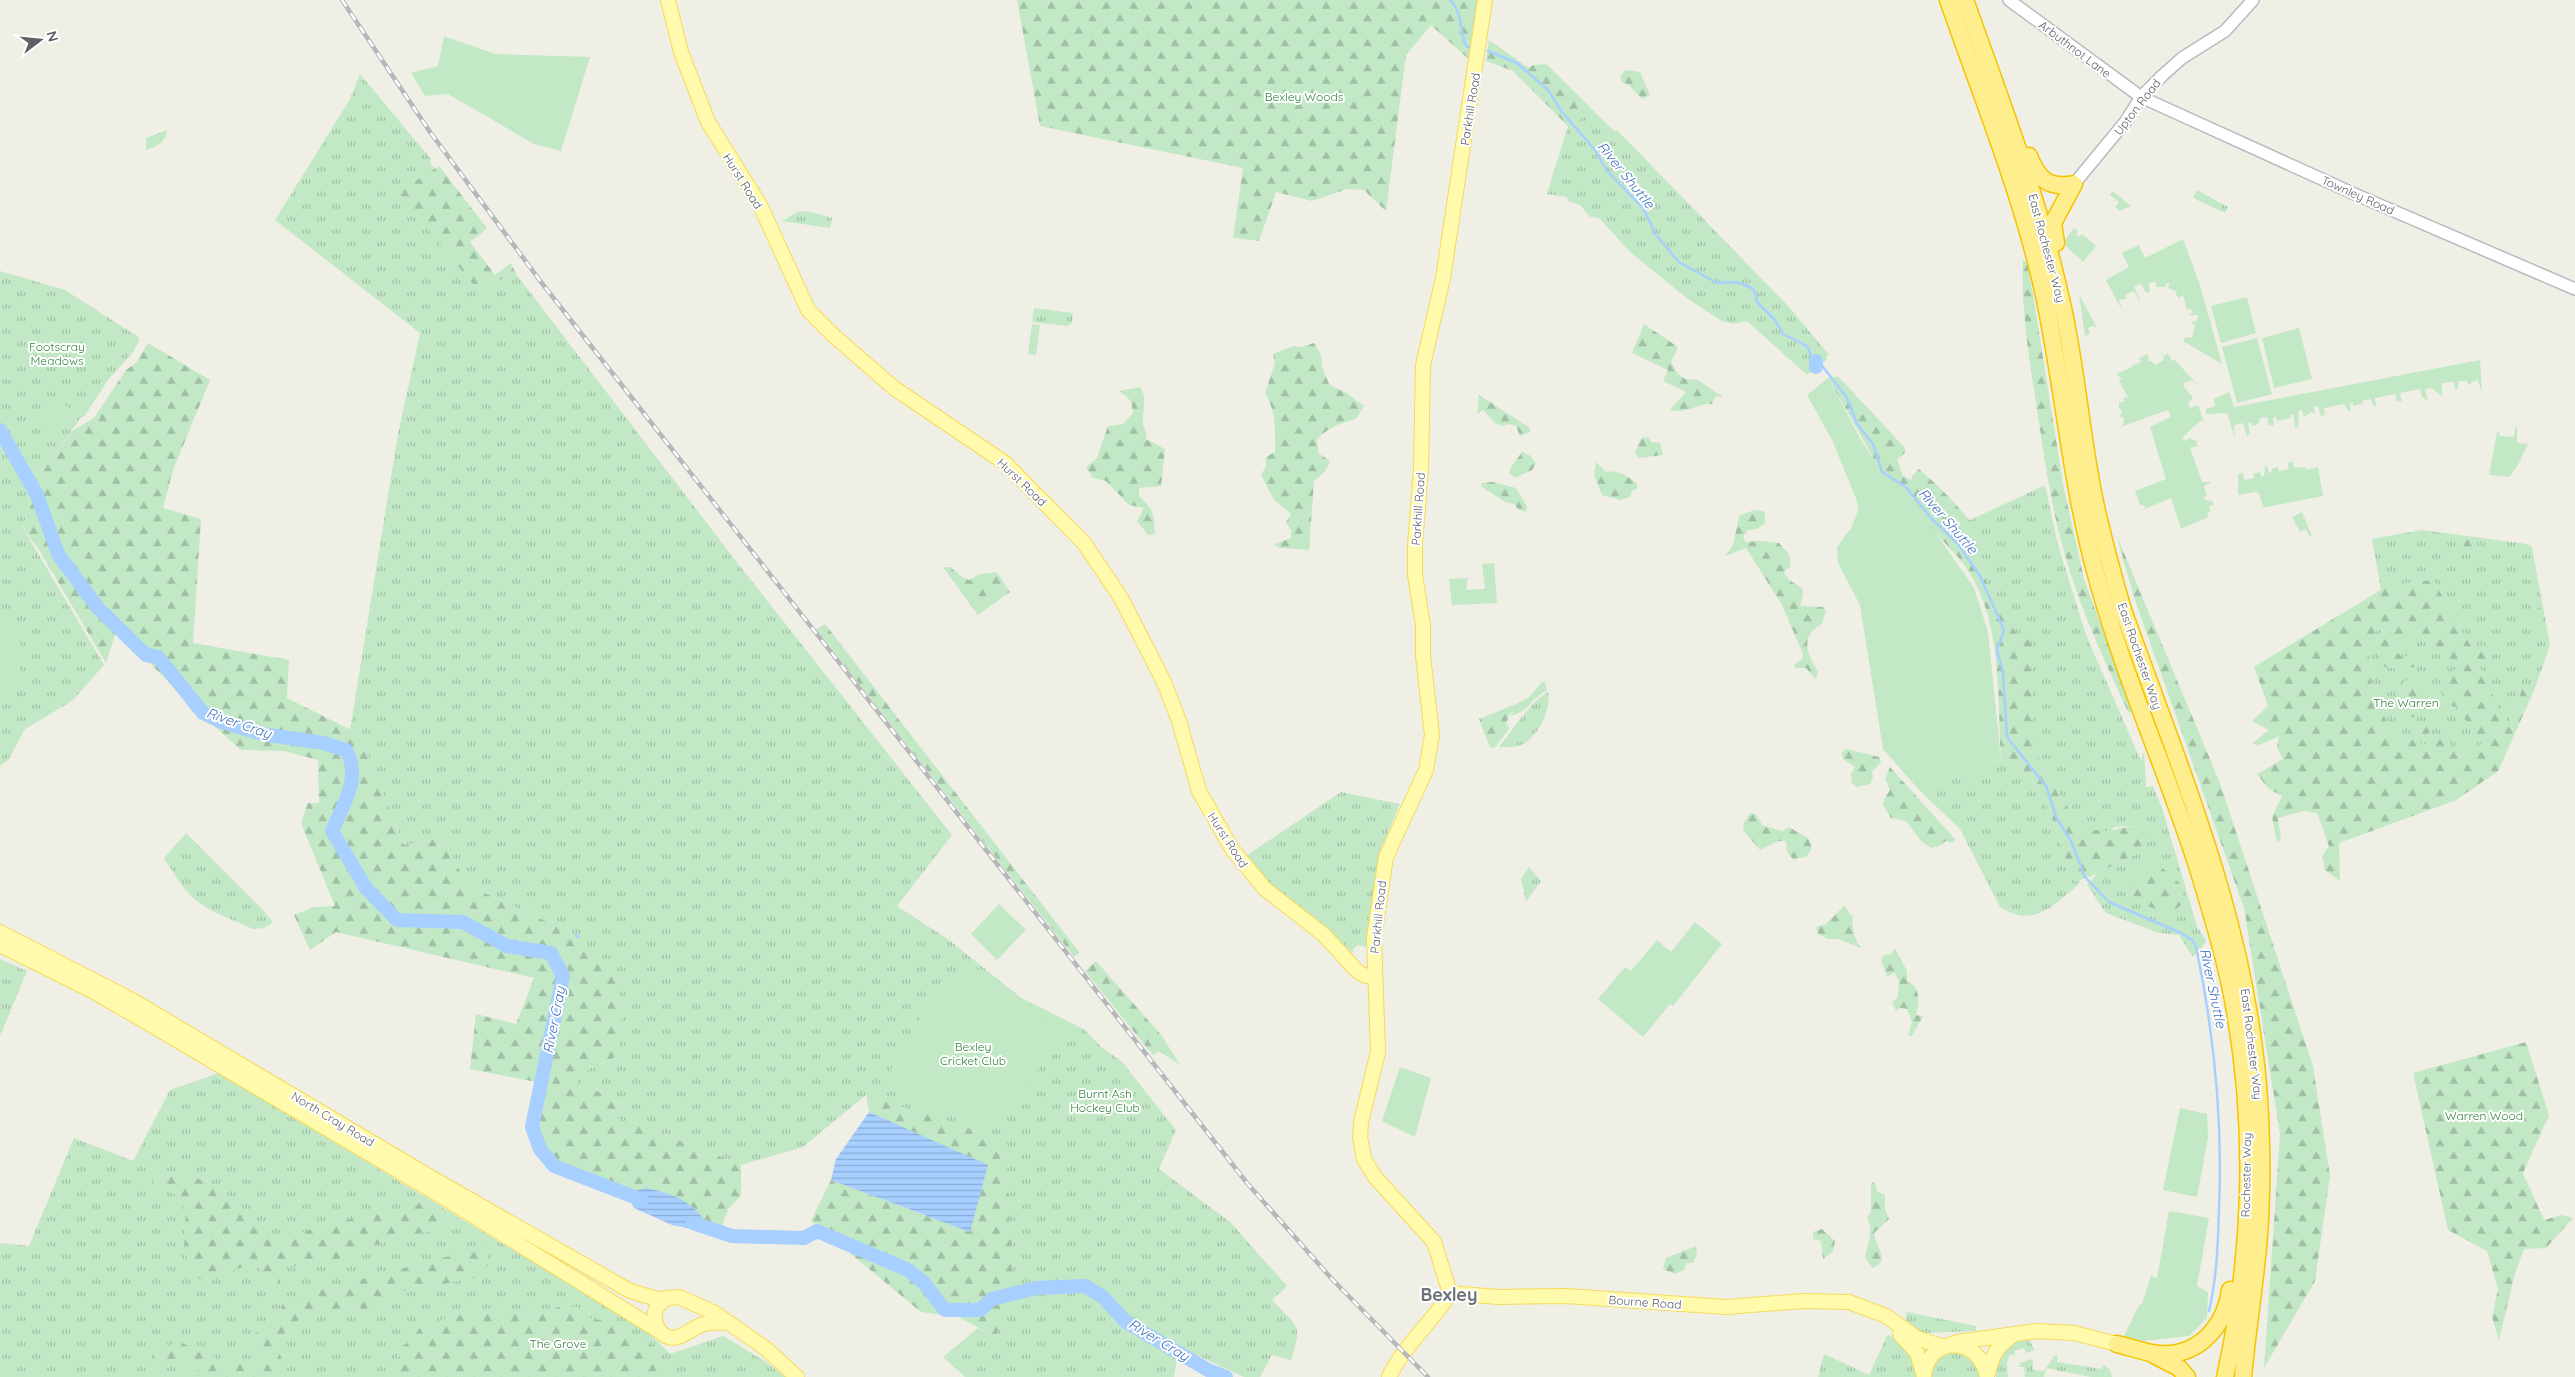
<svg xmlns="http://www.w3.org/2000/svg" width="2575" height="1377" font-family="Quicksand,sans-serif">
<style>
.grass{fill:url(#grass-tufts)}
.forest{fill:url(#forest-firs);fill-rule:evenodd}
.garden{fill:#c2e8c6}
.water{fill:url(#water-rules)}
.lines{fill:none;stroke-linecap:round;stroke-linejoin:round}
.stream{stroke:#a7cfff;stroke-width:2.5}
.river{stroke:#a7cfff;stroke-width:14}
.minor-casing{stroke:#b8bac0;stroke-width:14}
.major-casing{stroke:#f5da5a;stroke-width:16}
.highway-casing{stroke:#f6c300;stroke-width:19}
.minor{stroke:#fff;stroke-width:11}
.major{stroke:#fffaac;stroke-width:14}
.highway{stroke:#ffee8e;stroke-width:16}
.rail-casing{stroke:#b6b7b8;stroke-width:4.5}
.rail{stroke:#fff;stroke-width:2.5;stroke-dasharray:8;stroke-linecap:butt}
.labels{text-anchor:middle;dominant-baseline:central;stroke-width:4;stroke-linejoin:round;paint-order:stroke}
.street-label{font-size:12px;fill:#5d6067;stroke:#fff}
.park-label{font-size:12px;fill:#31823e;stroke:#fff}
.water-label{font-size:14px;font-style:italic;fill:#4272be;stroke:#fff}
.district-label{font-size:18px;font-weight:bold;fill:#6e7279;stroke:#fff}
</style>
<defs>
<pattern id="grass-tufts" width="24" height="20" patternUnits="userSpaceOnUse" patternTransform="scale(1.25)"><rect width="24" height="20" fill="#c2e8c6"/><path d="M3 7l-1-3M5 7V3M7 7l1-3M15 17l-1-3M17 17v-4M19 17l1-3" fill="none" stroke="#a1bfa5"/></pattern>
<pattern id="forest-firs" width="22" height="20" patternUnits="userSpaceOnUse" patternTransform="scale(1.25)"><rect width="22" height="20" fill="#c2e8c6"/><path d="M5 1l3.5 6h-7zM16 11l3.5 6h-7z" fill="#a1bfa5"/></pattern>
<pattern id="water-rules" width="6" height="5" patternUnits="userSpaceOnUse" patternTransform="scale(1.25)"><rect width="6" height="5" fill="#a7cfff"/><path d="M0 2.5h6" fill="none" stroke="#8babd2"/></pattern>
</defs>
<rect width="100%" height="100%" fill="#f0efe6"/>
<!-- grass -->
<path class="grass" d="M1546 64 1615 132 1617 130 1789 307 1829 355 1826 357 1827 359 1807 375 1747 321 1732 324 1720 320 1688 299 1630 252 1599 218 1590 217 1580 205 1568 201 1567 197 1547 194 1568 126 1526 83Z
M360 74 431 159 430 163 483 232 461 248 489 283 516 274 732 556 952 835 897 906 949 940 1020 997 1085 1030 1101 1047 1122 1062 1176 1130 1159 1169 1230 1222 1287 1286 1272 1300C1298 1328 1303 1323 1291 1360L1272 1355 1260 1377H1244L1179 1347 1174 1377H965L943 1357 978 1328 996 1337 866 1095 803 1147 741 1165 643 1126 611 1117 623 1102 576 1083 590 1068 618 1056 572 933 467 885 443 838 404 845 359 734 350 730 398 434 420 333 275 220 350 99Z
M167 130C166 142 157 147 146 150V138Z
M2197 190 2228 207 2225 213 2193 198Z
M799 211 811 212 832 218 830 228 782 221Z
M0 271 65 290 140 338 133 352 108 380 84 417 82 416 33 485 23 528 104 665 72 701 25 729 8 760 0 766Z
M1034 308 1073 313 1072 323 1067 326 1032 322Z
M1032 324 1040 325 1036 355 1028 354Z
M2045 485 2058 545 2086 635 2141 761 2144 751 2146 787 2153 786 2162 808 2197 926 2206 941 2199 953 2192 956 2179 935 2159 933 2106 913 2087 885 2098 873 2140 852 2135 826 2114 827 2087 859 2028 739 2021 643 1979 568 1949 530Z
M2422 530 2527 544 2532 547 2550 645 2535 688 2498 771 2456 800 2329 846C2309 784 2276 728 2254 667L2381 590 2372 539Z
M1542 682H1545L1547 690C1529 700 1531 711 1509 716L1515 711 1516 704 1529 697Z
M1548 692C1551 710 1539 735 1523 744 1516 748 1507 747 1499 747 1512 731 1530 702 1548 692Z
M2001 760 2033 779 2050 813 2074 881 2080 880 2077 886C2051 907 2034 928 2000 907L1960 829 1920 791Z
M1341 792 1400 804 1378 856 1366 947 1358 945 1354 948 1352 953 1328 928 1268 882 1246 856Z
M186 833 263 910 273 922 264 928 253 929 210 910 195 900 182 886 164 858Z
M1529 867 1541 881 1526 901 1521 879Z
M0 959 27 971 0 1036Z
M219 1073 646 1330 670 1354 723 1336 765 1361 785 1377H0V1243L29 1246 74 1138 133 1161 170 1090Z
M1907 1312 1976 1326V1331L1922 1333 1905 1322Z
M1888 1334 1910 1353 1916 1377H1818L1824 1354 1869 1375Z
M2023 1340H2029L2035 1350 2026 1353 2024 1348 2014 1351 2015 1356 2010 1354 2007 1363 2008 1377H1996L1999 1353 2012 1344Z
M1958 1351 1974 1357 1982 1377H1930C1933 1359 1942 1354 1958 1351Z
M2054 1356H2058L2057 1362 2102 1369 2103 1365C2109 1367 2111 1371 2112 1377H2091L2046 1368 2044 1377H2025L2024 1367H2019L2021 1363 2031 1359 2033 1361V1370L2044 1371Z"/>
<!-- forest -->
<path class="forest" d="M1017 0H1479L1472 62 1431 25 1406 55 1386 211 1364 190 1347 189 1312 201 1276 192 1259 241 1233 238 1243 168 1040 126Z
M1489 40 1529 68 1533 65 1546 64 1588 105V113L1577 122 1568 126 1513 71 1486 61Z
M1625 70 1640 72 1650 95 1642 99 1629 85 1622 82 1620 77Z
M439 166 487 228 470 242 495 275 511 263 516 274 476 288 398 192Z
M2023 260 2027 263 2033 294 2063 484 2084 579 2132 710 2130 713 2127 710C2103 657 2078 604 2063 548 2049 498 2043 447 2035 396 2028 351 2021 305 2023 260Z
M1644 324 1678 347 1671 362 1677 373 1685 379 1698 380 1723 397 1716 396 1712 404C1695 404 1687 414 1670 410L1686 392 1663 381 1668 370 1632 353Z
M148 343 210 380 173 470 163 508 201 519 193 643 289 660 287 698 359 734 404 845 443 838 467 885 572 933 609 964 623 1006 618 1056 590 1068 577 1083 623 1102 611 1117 643 1126 741 1165V1196L729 1208 719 1233 626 1193 554 1166 540 1149 532 1127 541 1083 470 1069 476 1014 516 1024 534 978 336 932 310 950 294 915 314 907 335 906 301 823 308 803H319L318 760 284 751 241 750 202 715 122 636 131 635 120 619 106 663 39 550 23 528 33 485 72 431 94 418 126 370 136 363Z
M1314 343 1321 355 1322 367 1329 384 1348 394 1364 406 1356 419C1340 423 1329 427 1317 439L1318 453 1330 461 1326 470 1314 481 1309 550 1281 548 1273 545 1291 538V531L1286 522 1291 514 1274 500 1261 475 1266 466V457L1275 452C1275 429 1277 414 1265 393L1275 363 1273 354 1293 346 1302 347Z
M1838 376 1905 448V453L1897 459 1903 476 1911 480 1913 475 1919 469C1942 488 1963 512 1982 535L1978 555 1979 568 2021 642 2031 638 2033 735 2039 760 2081 829 2106 831 2135 826 2152 836 2140 852 2094 875 2074 882 2050 813 2033 779 2001 760C1997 698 2003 624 1968 570 1957 554 1942 541 1930 527 1915 511 1902 493 1883 483L1872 455 1828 378Z
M1140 387C1148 400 1142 409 1143 423 1144 429 1147 432 1146 439L1165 449 1161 486 1139 488V496C1154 510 1154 514 1155 534L1148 535 1137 521 1144 508 1129 505 1106 481 1093 478 1086 467 1097 458 1108 426 1123 424 1133 413 1131 401 1120 391Z
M1479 395 1530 428V432L1520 436 1516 426 1509 424 1502 426 1495 423 1483 410 1477 414Z
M1649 437 1651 442 1660 443 1663 455 1638 458 1635 453 1641 438Z
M1522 452 1531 456 1536 464 1532 470 1515 478 1509 473 1511 467Z
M1596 462 1606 472C1618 470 1628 476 1637 484V489L1632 491 1630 497 1620 500 1602 495 1594 475Z
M1493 482 1516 488 1527 507 1526 512 1518 509 1514 504 1505 502 1482 487 1481 483Z
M1754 510 1762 511 1765 513V523L1757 529 1748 530 1743 536 1745 542 1760 541 1779 543 1789 554 1791 567 1787 569 1784 573 1789 580 1802 588 1803 595 1800 606 1823 607 1826 611 1822 624C1800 635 1806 654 1818 671L1816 680 1806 668H1795L1794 665 1802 659 1803 654 1782 605 1746 548 1725 556 1733 545 1739 516Z
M2116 534 2220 783 2313 1066 2330 1176 2315 1281 2264 1368 2280 1134 2244 908 2134 597Z
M2469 539 2473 540 2474 545 2469 548 2456 545 2458 540Z
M943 567H950L962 577 969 580 980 574 997 572 1010 592 978 615Z
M2433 580 2472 648 2483 645 2489 649 2488 657 2479 664 2507 727 2511 715 2517 714 2523 701 2520 696 2522 687 2535 688 2498 771 2456 800 2339 843 2340 881 2325 870 2322 856 2329 846 2318 813 2303 811 2278 818 2281 839 2277 842 2272 817 2282 796 2268 788 2257 774 2283 759 2277 747 2279 736 2259 745 2252 744 2269 730 2252 721 2268 706 2254 667 2390 585ZM2390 619 2378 640 2380 666 2404 670 2410 667 2417 668 2418 662 2414 654 2402 657 2395 650 2403 645 2408 638 2423 639 2458 667 2446 676 2441 692 2448 705 2456 707 2459 716 2466 720 2468 729 2477 734 2469 741 2483 742 2471 752 2456 755 2450 743 2437 733 2433 737 2428 745 2404 737H2393L2372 687 2367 640Z
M2540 607 2544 625 2540 628 2535 623 2537 615 2535 610Z
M825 624 1079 952 1074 957 816 629Z
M2413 678 2419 686 2425 684 2430 695 2426 709 2414 717 2409 716 2406 707 2397 706 2396 701 2403 689 2400 683Z
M1516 704 1515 711 1509 714 1506 725 1510 728 1495 747 1490 748 1479 719Z
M2416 729a7 7 0 1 1 14 0a7 7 0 1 1-14 0Z
M1847 749 1879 757 1881 762 1872 772 1873 777 1870 784 1857 787 1852 783 1851 774 1855 767C1849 762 1841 761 1842 752Z
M1890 767 1955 839 1953 843 1946 841 1939 846 1931 848 1921 841 1906 821 1891 818 1883 805 1884 799 1890 790 1885 779Z
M1750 813 1757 815 1762 825 1782 831 1789 827 1809 839 1812 848 1806 857 1793 859 1787 852 1786 841H1779L1760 850 1743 830 1744 823Z
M2148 864 2159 865 2184 887 2181 905 2169 915 2134 900 2124 890Z
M1844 906 1853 917C1851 926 1855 941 1861 948L1838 939H1828L1818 934 1816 927 1826 924Z
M1895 948 1907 971V981C1920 986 1920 1002 1916 1015L1923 1016 1912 1036 1908 1035 1912 1022 1907 1009 1900 1008 1896 1011 1892 1002 1898 997 1899 981 1894 972 1887 977 1881 960 1884 955 1891 954Z
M1096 961 1162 1036 1180 1065 1159 1051 1153 1055 1147 1048 1085 971Z
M2526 1042 2549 1115 2523 1173 2544 1220 2562 1215 2573 1218 2546 1248 2524 1249 2515 1273 2499 1340 2492 1317 2498 1289 2487 1251 2448 1230 2413 1073Z
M866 1095 1005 1140 1013 1279 996 1337 958 1317 921 1312 811 1221 831 1180 969 1232 988 1165 869 1112Z
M168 1174C177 1175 187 1176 195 1178 228 1188 254 1221 275 1246 317 1220 370 1217 417 1205L424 1196 459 1218 434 1231 392 1239 324 1264 301 1267 284 1264 281 1267 279 1291 255 1263 201 1281 192 1270 184 1250 186 1211 174 1194 154 1184 152 1177Z
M1874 1182 1878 1192 1885 1195V1209L1889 1219 1874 1233C1875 1245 1892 1262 1872 1268L1865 1257C1868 1242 1874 1232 1867 1217L1871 1212V1184Z
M1822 1229 1835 1241 1833 1251 1823 1259 1821 1241 1813 1239V1232Z
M487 1246 488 1265 474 1278 433 1286 416 1285 366 1310 349 1305 300 1319 275 1342 282 1360 277 1377H209L189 1364H159L154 1358 155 1351 179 1341 203 1354 213 1356 222 1366 259 1361 260 1356 250 1344V1337L278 1317 284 1300Z
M1696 1246 1697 1254 1693 1263H1687L1684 1270 1675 1274 1663 1269 1666 1258Z
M559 1307H579L581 1317 601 1320 663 1351 655 1377H398L402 1361 396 1350 411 1341 421 1326 470 1312 518 1311 529 1317Z"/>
<!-- garden -->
<path class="garden" d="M444 36 495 54 590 57 561 151 534 144 448 94 425 96 411 73 438 66Z
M2113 191 2131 206 2120 211 2115 207 2119 202 2110 195Z
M2074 228 2078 231 2076 235 2079 237 2082 234 2096 246 2083 262 2063 243Z
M2183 239 2200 285 2222 364 2183 341 2186 337 2192 338 2195 325 2190 322 2197 321 2198 315H2189L2193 312 2191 309 2187 310 2183 295 2179 298 2176 295 2177 292 2168 288 2170 284 2167 283 2165 287H2156V282L2149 283 2150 292 2146 293 2141 284 2134 286 2141 303 2134 291 2125 295 2127 299 2119 300 2123 312 2106 280 2129 267 2122 253 2139 245 2145 258Z
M2079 294 2097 328 2093 326 2088 328 2090 334 2085 336Z
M2247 297 2256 333 2221 343 2211 306Z
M2299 328 2312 379 2274 388 2262 338Z
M2257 338 2272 394 2237 403 2222 347Z
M2160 350 2163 356 2168 353 2172 361 2175 360 2203 391 2192 380 2184 383V387L2193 398 2188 403 2190 408 2198 405 2204 423 2201 420 2182 438 2186 441 2189 438 2197 441V446L2190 448 2202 482H2212L2204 486 2207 496 2204 497 2205 500 2212 501 2214 505 2209 506 2211 512 2207 513 2208 517 2181 529 2171 498 2144 509 2145 506 2140 505 2135 491 2166 479 2150 427 2171 417 2168 410 2120 427 2123 425 2124 418 2120 416 2122 411 2119 409V402H2124L2123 398 2128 397 2119 381 2122 379 2116 374 2132 367 2133 363 2134 365 2141 362 2139 358 2148 354 2149 362 2152 361 2155 365 2164 360Z
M2480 360 2482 393 2478 380 2471 382V384H2468L2467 381H2458V389H2455L2454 382 2442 383V396L2431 388 2425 389 2428 401 2422 397 2420 389 2400 393 2402 401 2397 402 2395 394 2375 398 2376 406H2373L2371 399 2362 401V404L2353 406V402L2350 403 2351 410 2348 411 2344 404 2324 408 2325 415 2321 416 2318 406 2314 407 2315 414 2310 412V414L2304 416 2302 410H2299L2298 427 2295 428 2293 414 2290 415 2291 418 2277 421 2276 417 2273 418 2274 425 2269 426 2267 417 2260 418 2258 424 2252 426 2251 422 2248 423 2250 434 2247 436 2243 423 2234 425 2235 438 2227 413 2206 414V409L2215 406 2214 399 2229 392 2234 407Z
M1828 378 1861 440 1886 477 1894 479 1919 509 1974 588 1988 632 2001 760 1920 791 1883 749 1860 605 1838 563 1837 547 1851 528 1858 511 1857 501 1832 440 1807 395Z
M49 395 70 408 56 430 57 432 54 438 31 423Z
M2515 427H2517V443L2528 444 2519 463 2509 477 2489 475 2497 432H2499L2500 436 2514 437Z
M2293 461 2294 468 2305 467 2306 470 2318 467 2323 496 2251 510 2263 507 2259 493 2256 492 2238 495V474L2243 473 2244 480 2254 478 2253 474 2260 472 2261 476H2264L2265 466H2267L2269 473 2272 472V469L2278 467 2279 471 2289 469 2288 463Z
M2302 512 2312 536 2310 537 2306 529 2300 532 2292 517Z
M1494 563 1497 603 1452 605 1449 579 1468 578 1466 590 1483 589 1485 588 1482 564Z
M0 608C31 633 27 678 0 705Z
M999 904 1026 930 997 960 971 934Z
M1695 922 1722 944 1673 1006 1670 1004 1643 1037 1598 999 1625 967 1631 971 1657 940 1671 952Z
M980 969 986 971 1061 1031 1062 1036 1000 1125 992 1129 901 1099 891 1069 936 989 946 982Z
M1400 1067 1431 1078 1415 1137 1382 1121Z
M2180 1108 2207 1114 2208 1137 2197 1197 2163 1190Z
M2169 1211 2209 1218 2197 1286 2208 1292 2207 1318 2189 1336 2142 1341 2123 1338 2139 1305 2142 1304 2151 1276 2157 1278Z"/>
<!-- water -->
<path class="water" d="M869 1112 988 1165 970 1232 831 1180 836 1159Z
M647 1188C679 1196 690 1200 710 1227L708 1232 672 1225 634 1208 626 1193Z"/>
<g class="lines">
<!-- stream -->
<path class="stream" d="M1450 0C1463 12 1459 31 1466 46L1472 48
M1488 51 1517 63 1548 90 1562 112 1595 150 1607 171 1643 208 1656 235 1679 262 1717 283 1737 282 1752 288 1755 292 1757 302 1775 320 1783 334 1807 346 1812 357 1820 363 1847 398 1857 424 1873 444 1882 472 1906 487 1930 517 1958 544 1980 576 2004 630 1997 650 2003 672 2007 737 2046 786 2057 819 2071 841 2085 877 2109 902 2181 933 2192 940 2196 946C2214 1033 2223 1119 2219 1208 2218 1242 2217 1277 2209 1311
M576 935 579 937"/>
<!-- river -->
<path class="river" d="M1816 367V361
M0 430 37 495 58 554 98 608 146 655 158 657 203 713 222 722 263 734 323 743 346 750C362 777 343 805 332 831L366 888 397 920 463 922 507 946 551 953 563 976 532 1127 540 1149 554 1166 642 1200
M693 1223 732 1236 804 1238 817 1231 908 1270 924 1283 945 1310H980L992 1299 1036 1288 1085 1286 1103 1297 1126 1322 1208 1370 1226 1377"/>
<defs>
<path id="minor" d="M2009 0 2141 97 2359 196 2575 289
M2074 184 2126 121 2141 97 2163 75 2182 58 2225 31 2253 0"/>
<path id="major" d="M668 0 681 52 708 122 760 205 808 310 833 335 894 388 1005 463 1084 543 1121 598 1164 682 1179 721 1199 791 1232 849 1265 889 1324 935 1357 971 1366 976H1375
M0 932 132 1000 432 1178 630 1291 657 1299 679 1297 715 1313 765 1348 797 1377
M0 945 94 992 141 1019 446 1199 659 1331
M1450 1293 1434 1242 1375 1177 1364 1159 1360 1137 1361 1122 1378 1052 1374 938 1386 857 1426 770 1432 735 1423 656V625L1415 575V545L1421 468 1423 365 1443 278 1485 0
M1450 1293 1498 1297 1566 1296 1726 1307 1804 1301 1849 1302 1886 1316 1917 1338 1944 1347
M668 1298C662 1301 657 1305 655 1312 654 1318 655 1325 659 1330 674 1349 689 1328 704 1324 714 1322 722 1322 731 1324
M1900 1334 1917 1353 1924 1376
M1946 1346 1957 1342 2037 1331 2074 1333 2117 1344
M1924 1374C1931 1333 1981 1338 1987 1377
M1987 1376C1993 1354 1995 1348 2013 1335
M1389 1377C1404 1345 1432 1323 1450 1293"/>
<path id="highway" d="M1948 0C1982 98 2022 194 2044 295 2064 390 2071 486 2097 578 2124 678 2168 773 2199 872 2213 918 2227 964 2235 1011 2256 1131 2252 1259 2225 1377
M1965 0C2000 98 2038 197 2061 299 2077 367 2081 439 2096 507 2104 542 2113 576 2123 610 2183 778 2252 936 2260 1116 2262 1160 2262 1204 2258 1247 2254 1290 2247 1333 2243 1377
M2029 156C2038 179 2048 189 2074 184
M2056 243 2053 223 2074 184
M2117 1344C2134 1348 2153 1356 2171 1354 2205 1350 2226 1321 2230 1290
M2154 1355 2179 1368 2187 1377"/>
</defs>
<!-- minor casing -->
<use href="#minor" class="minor-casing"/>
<!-- major casing -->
<use href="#major" class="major-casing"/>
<!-- highway casing -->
<use href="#highway" class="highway-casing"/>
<!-- minor -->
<use href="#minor" class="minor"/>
<!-- major -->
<use href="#major" class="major"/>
<!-- highway -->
<use href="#highway" class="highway"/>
<defs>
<path id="rail" d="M342 0 430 132 541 282 1247 1183 1331 1278 1428 1377"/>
</defs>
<!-- rail casing -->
<use href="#rail" class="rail-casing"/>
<!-- rail -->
<use href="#rail" class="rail"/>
</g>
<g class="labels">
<!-- street labels -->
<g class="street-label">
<text transform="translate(2075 49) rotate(37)">Arbuthnot Lane</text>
<text transform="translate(2137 107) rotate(-52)">Upton Road</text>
<text transform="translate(1470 109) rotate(-81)">Parkhill Road</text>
<text transform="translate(743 181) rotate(58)">Hurst Road</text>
<text transform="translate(2358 195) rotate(24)">Townley Road</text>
<text transform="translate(2047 248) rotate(75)">East Rochester Way</text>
<text transform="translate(1022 482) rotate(44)">Hurst Road</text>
<text transform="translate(1418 509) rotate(-86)">Parkhill Road</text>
<text transform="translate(2140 656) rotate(71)">East Rochester Way</text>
<text transform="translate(1228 840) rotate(57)">Hurst Road</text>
<text transform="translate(1378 917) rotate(-84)">Parkhill Road</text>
<text transform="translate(2252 1044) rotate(83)">East Rochester Way</text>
<text transform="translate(333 1119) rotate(31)">North Cray Road</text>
<text transform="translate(2246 1175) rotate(-89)">Rochester Way</text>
<text transform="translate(1645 1302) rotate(4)">Bourne Road</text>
</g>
<!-- park labels -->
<g class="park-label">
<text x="1304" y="96">Bexley Woods</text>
<text x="57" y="346">Footscray<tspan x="57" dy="14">Meadows</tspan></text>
<text x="2406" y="702">The Warren</text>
<text x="973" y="1046">Bexley<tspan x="973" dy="14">Cricket Club</tspan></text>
<text x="1105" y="1093">Burnt Ash<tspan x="1105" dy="14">Hockey Club</tspan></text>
<text x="2484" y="1115">Warren Wood</text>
<text x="558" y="1343">The Grove</text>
</g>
<!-- water labels -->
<g class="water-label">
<text transform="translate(1626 175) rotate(51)">River Shuttle</text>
<text transform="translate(1948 521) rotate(49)">River Shuttle</text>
<text transform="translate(239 723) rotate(19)">River Cray</text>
<text transform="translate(2213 988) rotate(78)">River Shuttle</text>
<text transform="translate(554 1020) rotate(-79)">River Cray</text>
<text transform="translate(1159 1340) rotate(31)">River Cray</text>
</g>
<!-- district labels -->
<g class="district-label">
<text x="1449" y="1294">Bexley</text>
</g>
</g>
<!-- north arrow -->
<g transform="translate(40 40) rotate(74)" stroke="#ffffff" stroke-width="4" paint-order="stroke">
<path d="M0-4L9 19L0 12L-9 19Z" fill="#5d6067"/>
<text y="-8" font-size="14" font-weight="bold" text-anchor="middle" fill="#5d6067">N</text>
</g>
</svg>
